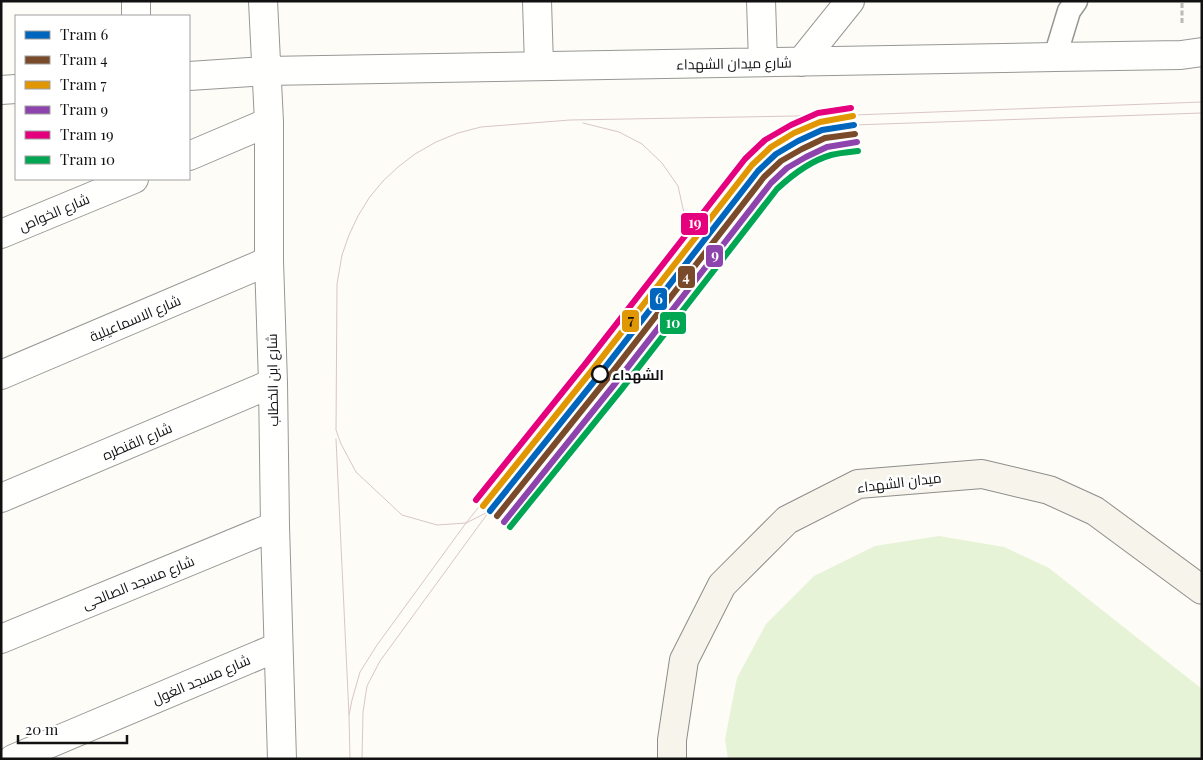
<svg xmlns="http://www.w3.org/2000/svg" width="1203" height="760" font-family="'Playfair Display',Cairo,serif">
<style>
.green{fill:#e7f3d7}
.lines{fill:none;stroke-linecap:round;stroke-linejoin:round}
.lane-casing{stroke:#979795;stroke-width:25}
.street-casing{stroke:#979795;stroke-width:30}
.secondary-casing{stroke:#8e8d8b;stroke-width:30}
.path{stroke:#b9b9b8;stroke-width:3;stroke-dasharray:5 2.5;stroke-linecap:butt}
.lane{stroke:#fffffe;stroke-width:22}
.street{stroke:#fffffe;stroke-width:28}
.secondary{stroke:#f6f4eb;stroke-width:28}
.tram{stroke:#d9c6c7;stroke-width:1}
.tram-1-casing{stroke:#fff;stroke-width:10}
.tram-2-casing{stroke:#fff;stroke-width:10}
.tram-3-casing{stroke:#fff;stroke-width:10}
.tram-4-casing{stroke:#fff;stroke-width:10}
.tram-5-casing{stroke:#fff;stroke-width:10}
.tram-6-casing{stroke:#fff;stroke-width:10}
.tram-1{stroke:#0065bd;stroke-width:6}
.tram-2{stroke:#7a4b2a;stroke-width:6}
.tram-3{stroke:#e09702;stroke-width:6}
.tram-4{stroke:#8e44ad;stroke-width:6}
.tram-5{stroke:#e5007d;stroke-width:6}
.tram-6{stroke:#00a651;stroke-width:6}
.stop-dot{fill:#fff;stroke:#111;stroke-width:2.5}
.labels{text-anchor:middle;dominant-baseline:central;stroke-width:5;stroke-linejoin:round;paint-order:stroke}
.street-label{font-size:14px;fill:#111;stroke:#fff}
.stop-label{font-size:14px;font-weight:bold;fill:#111;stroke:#fff;text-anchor:start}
.line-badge{stroke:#fff;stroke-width:2}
.badge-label{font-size:14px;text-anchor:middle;font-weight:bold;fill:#fff}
.pale-badge-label{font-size:14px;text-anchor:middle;font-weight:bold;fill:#111}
</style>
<rect width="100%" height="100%" fill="#fdfcf7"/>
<!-- green -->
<path class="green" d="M939 536 1004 547 1049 568 1202 689V759H728L725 739 737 678 766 624 814 576 875 546Z"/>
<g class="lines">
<defs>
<path id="lane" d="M1055 57 1069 11 1076 1"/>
<path id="street" d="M136 1V16
M263 1 269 122V261L273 383 275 526 282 759
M537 1 539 66
M761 1 763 62
M801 62 850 1
M189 76 266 71 1055 57 1181 55 1202 52
M1 90 16 89
M189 156 269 122
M1 234 134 179
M1 375 269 261
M1 498 273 383
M1 639 275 526
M13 759 278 647"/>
<path id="secondary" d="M672 759V740L684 660 722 585 787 520 858 484 982 474 1049 490 1095 511 1202 590"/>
</defs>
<!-- lane casing -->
<use href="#lane" class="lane-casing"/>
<!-- street casing -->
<use href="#street" class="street-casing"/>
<!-- secondary casing -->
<use href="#secondary" class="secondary-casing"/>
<!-- path -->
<path class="path" d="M1182 23V1"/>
<!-- lane -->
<use href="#lane" class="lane"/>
<!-- street -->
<use href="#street" class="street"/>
<!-- secondary -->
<use href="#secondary" class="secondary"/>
<!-- tram -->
<path class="tram" d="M583 123 619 132 642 144 662 163 678 186 684 213 688 233 686 248 681 268
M854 125 1202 113
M336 439 349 715 350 759
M490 511 466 523 437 525 402 515 356 472 341 444 336 430 337 284 342 255 349 235 358 216 369 198 383 181 398 167 415 154 436 142 458 133 481 127 570 120 854 115 1202 102
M349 715 352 700 360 672 377 645 466 523 686 248 752 162 768 148 793 132 821 120 827 119
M362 759 363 712 367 686 380 661 488 513"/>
<defs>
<path id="tram-1" d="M490 511 600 374 758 171 776 154 798 141 822 130 854 125"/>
<path id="tram-2" d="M497 516 607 379 764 177 781 161 802 149 825 138 855 134"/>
<path id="tram-3" d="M483 506 593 369 752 165 771 147 794 133 820 122 853 116"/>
<path id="tram-4" d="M504 522 614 385 771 183 787 168 806 157 827 147 857 142"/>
<path id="tram-5" d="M476 500 586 363 745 159 765 140 791 125 818 113 851 108"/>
<path id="tram-6" d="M510 527 621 390 777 189C792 175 810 161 831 155 839 153 849 152 858 151"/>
</defs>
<!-- tram-1 casing -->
<use href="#tram-1" class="tram-1-casing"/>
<!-- tram-2 casing -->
<use href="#tram-2" class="tram-2-casing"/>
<!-- tram-3 casing -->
<use href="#tram-3" class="tram-3-casing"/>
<!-- tram-4 casing -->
<use href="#tram-4" class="tram-4-casing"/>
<!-- tram-5 casing -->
<use href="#tram-5" class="tram-5-casing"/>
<!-- tram-6 casing -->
<use href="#tram-6" class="tram-6-casing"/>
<!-- tram-1 -->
<use href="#tram-1" class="tram-1"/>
<!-- tram-2 -->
<use href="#tram-2" class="tram-2"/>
<!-- tram-3 -->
<use href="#tram-3" class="tram-3"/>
<!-- tram-4 -->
<use href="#tram-4" class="tram-4"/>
<!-- tram-5 -->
<use href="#tram-5" class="tram-5"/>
<!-- tram-6 -->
<use href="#tram-6" class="tram-6"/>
</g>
<!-- markers -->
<circle class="stop-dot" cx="600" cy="374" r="8"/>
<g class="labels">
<!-- street labels -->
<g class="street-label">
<text transform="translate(734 63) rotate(-1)">شارع ميدان الشهداء</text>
<text transform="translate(54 212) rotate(-23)">شارع الخواص</text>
<text transform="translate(135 318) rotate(-23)">شارع الاسماعيلية</text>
<text transform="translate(272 380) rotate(-91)">شارع ابن الخطاب</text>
<text transform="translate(137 441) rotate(-23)">شارع القنطره</text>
<text transform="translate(899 482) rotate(-7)">ميدان الشهداء</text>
<text transform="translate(138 582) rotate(-22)">شارع مسجد الصالحى</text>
<text transform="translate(201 679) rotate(-23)">شارع مسجد الغول</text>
</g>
<!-- stop labels -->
<g class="stop-label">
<text x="612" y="374">الشهداء</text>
</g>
</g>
<g class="line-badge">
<rect x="680" y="212" width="29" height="24" rx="5" fill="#e5007d"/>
<rect x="705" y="244" width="19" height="24" rx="5" fill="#8e44ad"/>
<rect x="677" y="265" width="19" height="24" rx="5" fill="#7a4b2a"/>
<rect x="649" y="287" width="19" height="24" rx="5" fill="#0065bd"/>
<rect x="621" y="309" width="19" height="24" rx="5" fill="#e09702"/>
<rect x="659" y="311" width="28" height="24" rx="5" fill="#00a651"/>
</g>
<g class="badge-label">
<text x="695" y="228">19</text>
<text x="715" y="260">9</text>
<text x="686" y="282">4</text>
<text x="659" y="304">6</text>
<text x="673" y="328">10</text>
</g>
<g class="pale-badge-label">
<text x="631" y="325">7</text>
</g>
<!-- border -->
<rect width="1203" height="760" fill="none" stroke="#111111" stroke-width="5"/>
<!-- legend -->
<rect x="15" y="15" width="175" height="165" fill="#ffffff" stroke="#a0a0a0"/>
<rect x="25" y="31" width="25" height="8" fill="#0065bd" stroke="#a0a0a0"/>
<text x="60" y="40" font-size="15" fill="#111111">Tram 6</text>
<rect x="25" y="56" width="25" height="8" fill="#7a4b2a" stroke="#a0a0a0"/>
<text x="60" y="65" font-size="15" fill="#111111">Tram 4</text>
<rect x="25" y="81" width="25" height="8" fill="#e09702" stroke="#a0a0a0"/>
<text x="60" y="90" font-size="15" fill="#111111">Tram 7</text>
<rect x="25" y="106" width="25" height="8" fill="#8e44ad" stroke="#a0a0a0"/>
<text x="60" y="115" font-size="15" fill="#111111">Tram 9</text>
<rect x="25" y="131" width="25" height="8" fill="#e5007d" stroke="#a0a0a0"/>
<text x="60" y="140" font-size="15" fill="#111111">Tram 19</text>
<rect x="25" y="156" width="25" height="8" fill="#00a651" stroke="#a0a0a0"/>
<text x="60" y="165" font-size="15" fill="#111111">Tram 10</text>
<!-- scale -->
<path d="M18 735v8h109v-8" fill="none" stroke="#111111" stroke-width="2.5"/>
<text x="25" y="735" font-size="15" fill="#111111" stroke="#ffffff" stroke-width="4" paint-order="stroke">20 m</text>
</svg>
